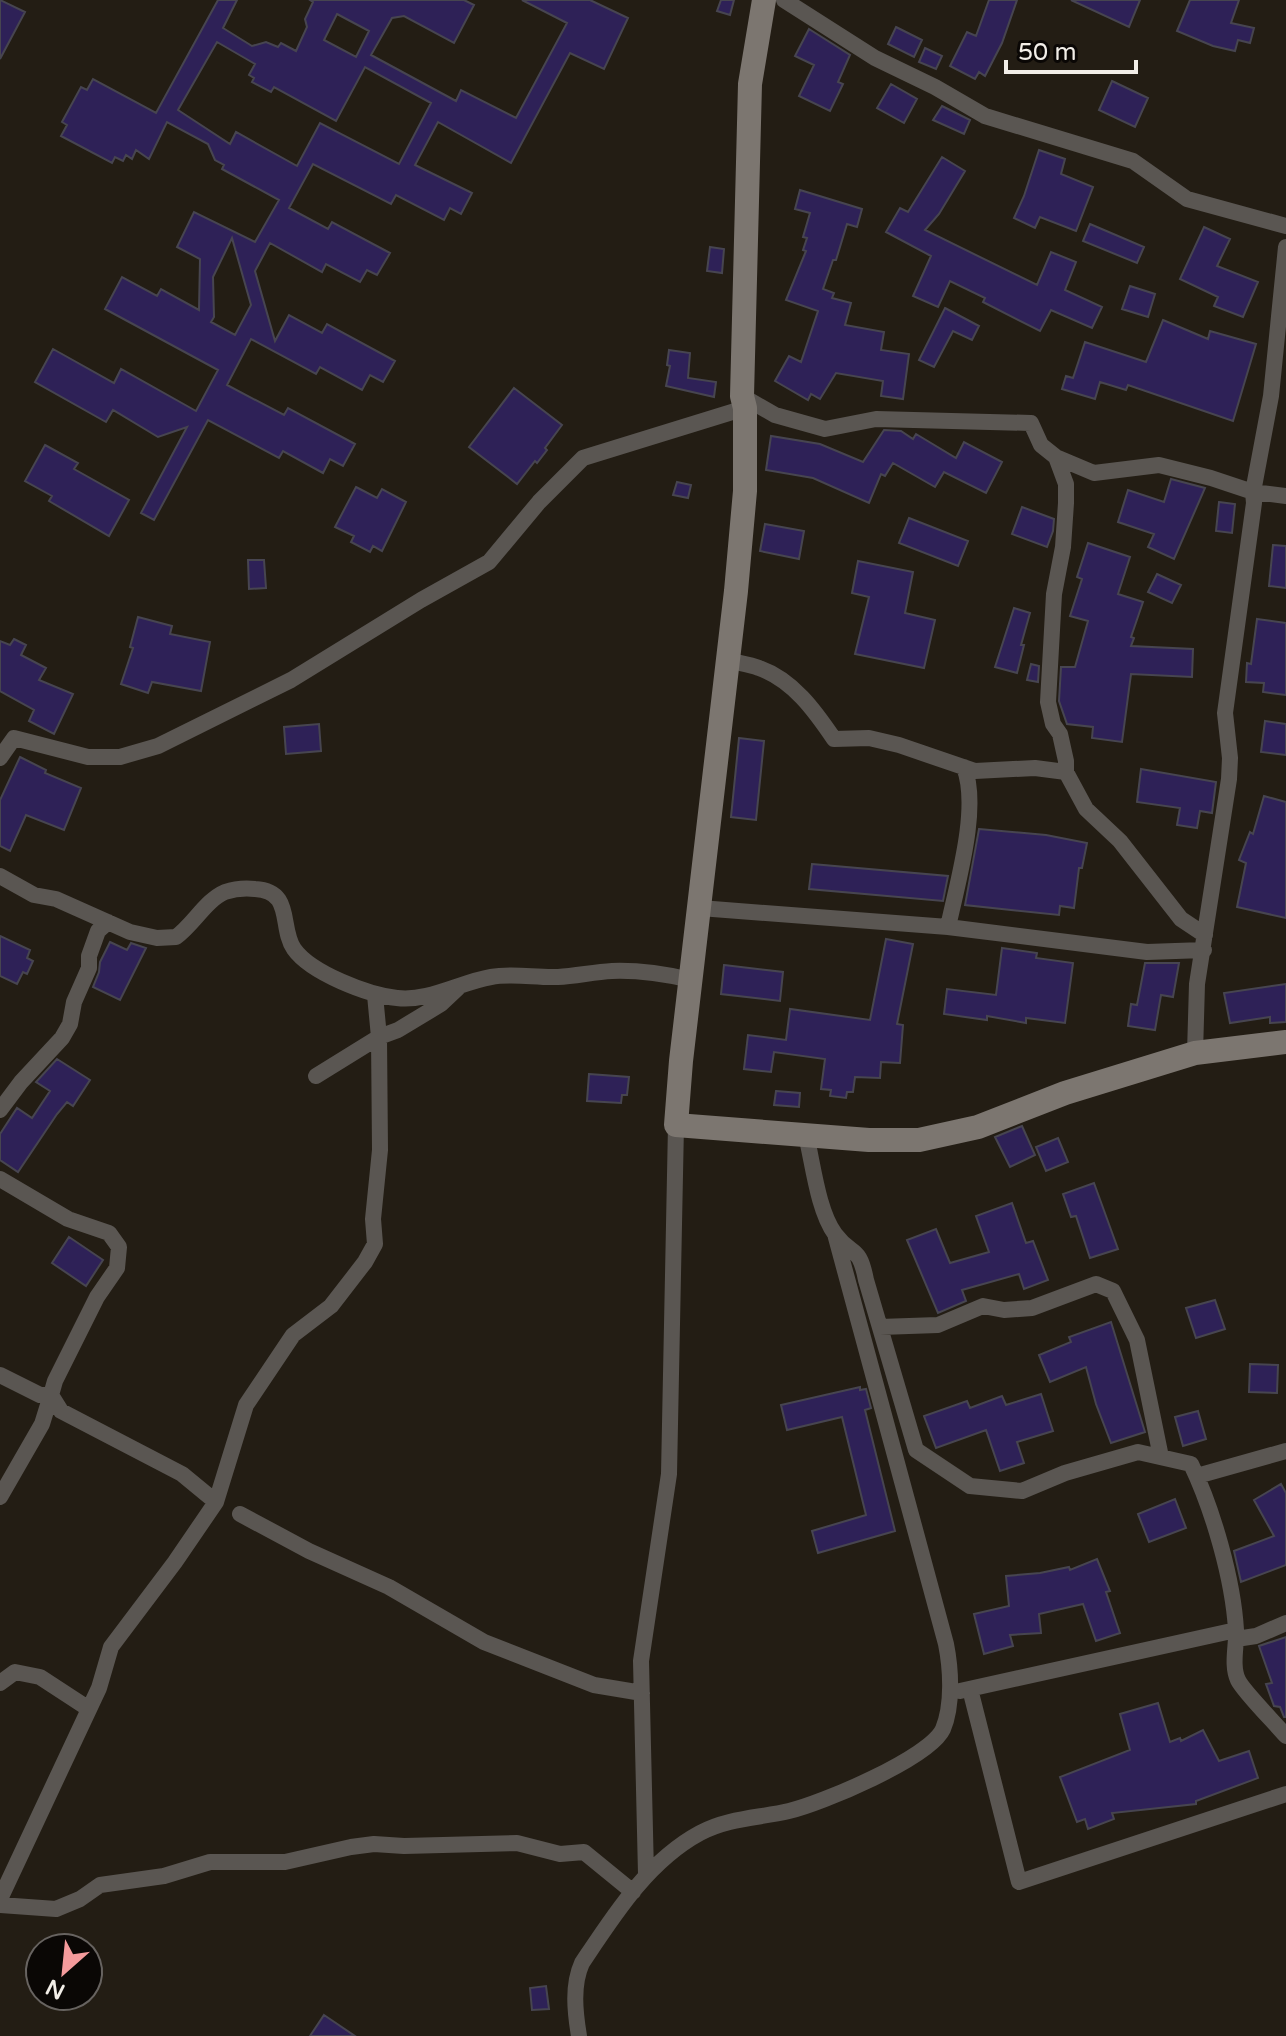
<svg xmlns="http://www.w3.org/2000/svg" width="1286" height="2036" font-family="'Varela Round',sans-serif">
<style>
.building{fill:#2e2157;stroke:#474550;stroke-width:2;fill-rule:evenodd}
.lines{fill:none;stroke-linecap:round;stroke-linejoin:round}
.street{stroke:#5a5652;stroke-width:16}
.secondary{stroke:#7c7670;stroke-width:24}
</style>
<rect width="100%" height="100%" fill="#231d14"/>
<!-- building -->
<path class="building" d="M0 0 25 12 0 59Z
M218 0H237L223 28 252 46 266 42 278 47 281 43 296 51 307 27 305 19 313 2 310 0H464L474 5 454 43 404 16 392 18 371 55 456 101 461 90 516 118 567 23 522 0H590L628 18 604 69 570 53 511 163 438 122 415 165 472 193 461 214 450 208 444 220 396 195 391 204 313 164 289 208 328 229 332 222 390 253 377 275 367 270 360 282 326 264 322 272 270 243 255 271 275 341 289 315 322 333 327 324 395 361 383 382 370 375 362 390 320 367 316 374 251 339 227 385 284 415 288 408 355 444 343 466 330 459 323 473 283 451 279 458 208 420 154 520 141 513 187 427 158 437 113 410 106 422 35 382 53 349 114 383 121 369 196 411 218 370 105 309 122 277 157 296 161 289 199 310 200 259 177 247 194 212 255 242 279 200 222 169 224 165 215 160 208 144 167 122 149 159 136 150 132 159 126 155 123 161 115 157 112 163 61 136 67 125 62 122 81 87 87 90 93 79 156 113ZM337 14 369 31 356 57 324 40ZM217 42 255 64 249 75 254 78 252 82 271 92 274 87 336 121 365 67 431 103 399 164 320 123 297 166 236 132 230 144 178 110ZM232 238 251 305 235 335 211 322 214 317 213 277Z
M721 0H734L730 15 717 11Z
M989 0H1017L1002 43 985 76 979 72 975 79 950 66 967 32 976 36Z
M1071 0H1140L1129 27Z
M1190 0H1239L1231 23 1254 28 1250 43 1238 40 1235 51 1213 46 1177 31Z
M896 27 922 40 914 57 888 44Z
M809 29 850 55 838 82 843 84 830 111 799 96 814 65 795 56Z
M925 48 942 56 936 69 919 62Z
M1112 81 1148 98 1135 127 1099 110Z
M891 84 917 99 904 123 877 108Z
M942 106 970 120 964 134 933 120Z
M1039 150 1065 159 1061 174 1093 187 1076 231 1040 217 1035 228 1014 218 1024 196Z
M942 157 965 171 939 214 925 230 1037 285 1051 252 1076 262 1065 290 1102 307 1092 328 1051 310 1040 331 983 302 985 298 950 281 938 307 913 296 931 256 886 232 900 208 908 212Z
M800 190 862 209 857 227 847 224 836 260H833L823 289 834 293 832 298 851 303 845 325 884 332 881 350 909 354 903 399 881 396 883 381 836 373 820 399 811 394 808 400 775 381 789 356 801 362 818 311 786 300 806 251 803 250 807 238 803 237 810 213 795 209Z
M1090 224 1144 247 1137 263 1083 241Z
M1204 227 1230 239 1217 266 1258 282 1243 317 1214 306 1218 297 1180 279Z
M710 247 724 249 722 273 707 271Z
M1130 286 1155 294 1148 317 1122 309Z
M945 308 979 326 972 340 953 331 934 367 919 360Z
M1163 320 1208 339 1210 331 1256 344 1233 421 1128 385 1126 390 1100 382 1095 399 1062 389 1066 376 1073 378 1085 342 1146 362Z
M669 350 690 353 688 378 716 382 714 397 666 386 670 366 667 365Z
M514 388 562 425 545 448 547 450 537 463 535 461 517 484 469 447Z
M884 430 901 431 913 439 916 434 956 458 964 442 1002 462 986 493 944 472 935 487 893 463 885 476 881 474 869 503 813 478 766 470 771 436 820 444 863 462Z
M45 445 78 463 74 469 129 500 109 536 49 501 52 496 25 481Z
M1171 479 1205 488 1174 559 1148 547 1154 534 1118 522 1128 490 1164 502Z
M677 482 691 485 688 498 673 495Z
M356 487 377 498 382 489 406 502 382 551 373 546 370 552 351 542 354 536 335 527Z
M1219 502 1235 504 1232 533 1216 531Z
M1022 507 1054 519 1053 531 1047 547 1012 534Z
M909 518 968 541 958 566 899 543Z
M765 524 804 531 799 559 760 551Z
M1088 543 1130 557 1118 594 1143 602 1131 637 1134 638 1131 646 1193 649 1192 677 1131 674 1122 742 1092 738 1093 727 1067 724 1059 701 1061 667H1075L1088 621 1070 616 1082 579 1077 577Z
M1273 545 1286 546V588L1269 586Z
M248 560H264L266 588 249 589Z
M858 561 913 572 905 613 935 620 924 668 855 654 869 597 852 593Z
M1157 574 1181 585 1172 603 1148 592Z
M1014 608 1030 613 1021 645H1024L1017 673 995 667Z
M138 617 172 626 170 634 210 642 201 691 152 682 148 693 121 684 133 648 130 647Z
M1257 619 1286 623V695L1263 692 1264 683 1246 682 1247 663 1251 664Z
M14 639 26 645 21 655 46 668 39 680 73 694 54 734 29 721 34 710 0 691V641L10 645Z
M1031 664 1039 666 1038 682 1027 680Z
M1265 721 1286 724V755L1261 752Z
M319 724 321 751 286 754 284 727Z
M739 738 764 741 756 820 731 817Z
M20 757 46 770 45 773 81 788 64 830 26 815 10 851 0 846V800Z
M1141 769 1216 782 1212 813 1200 811 1197 828 1177 825 1180 808 1137 802Z
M1264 796 1286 802V918L1237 907 1246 863 1239 860 1250 832 1253 834Z
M979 829 1046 835 1087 843 1082 868H1079L1074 908 1060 906 1059 915 965 905Z
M812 864 948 876 943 901 809 889Z
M0 936 30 950 27 958 33 961 27 974 23 972 17 984 0 976Z
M886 939 913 944 897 1024 903 1025 900 1063 881 1062 880 1078 855 1077 853 1092H847L846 1098 830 1096 831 1090 821 1089 825 1059 774 1052 771 1072 744 1069 748 1035 786 1040 790 1009 870 1020Z
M110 942 127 950 131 943 146 948 120 1000 93 987 99 972 100 962Z
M1002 948 1037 953 1036 958 1073 963 1065 1023 1026 1018V1023L987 1016V1020L944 1014 947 989 996 995Z
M1145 963H1179L1173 997 1161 995 1155 1030 1128 1026 1131 1004 1137 1005Z
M724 965 783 972 780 1001 721 994Z
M1286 984V1022L1270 1023V1017L1230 1023 1224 993Z
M57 1059 90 1080 73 1106 67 1102 57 1114 18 1172 0 1160V1134L17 1108 32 1118 50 1091 36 1082Z
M589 1074 629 1077 627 1095H622L621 1103 587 1101Z
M776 1091 800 1093 799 1107 774 1105Z
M1022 1126 1035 1155 1010 1167 995 1137Z
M1058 1138 1068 1162 1046 1171 1036 1147Z
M1094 1183 1118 1249 1090 1258 1076 1216 1071 1217 1063 1194Z
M1012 1203 1026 1243 1033 1241 1048 1280 1024 1289 1019 1274 962 1290 966 1301 938 1313 907 1240 936 1229 950 1263 989 1252 976 1216Z
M69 1237 103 1260 86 1286 52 1263Z
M1215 1300 1225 1329 1196 1338 1186 1308Z
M1111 1322 1145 1432 1111 1443 1096 1404 1086 1367 1050 1382 1039 1355 1071 1342 1069 1337Z
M1250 1364 1278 1365 1277 1393 1249 1392Z
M860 1387V1390L866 1389 871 1408 865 1410 895 1531 818 1553 812 1531 866 1515 842 1417 787 1430 781 1405Z
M1041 1394 1053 1431 1017 1442 1024 1463 1000 1471 986 1430 936 1448 924 1416 967 1401 970 1408 1002 1396 1006 1405Z
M1198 1411 1206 1439 1183 1446 1175 1417Z
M1281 1484 1286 1493V1565L1241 1582 1234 1551 1274 1536 1254 1500Z
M1175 1499 1186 1528 1149 1542 1138 1514Z
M1097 1559 1110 1591 1106 1592 1120 1633 1096 1641 1083 1604 1039 1614 1041 1633 1010 1635 1013 1646 984 1654 974 1614 1009 1606 1006 1576 1040 1573 1069 1567 1070 1570Z
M1286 1637V1717H1284L1280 1707 1274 1706 1266 1684 1272 1683 1259 1646Z
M1158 1703 1170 1742 1180 1738 1181 1741 1203 1730 1219 1761 1249 1751 1258 1778 1196 1801V1804L1112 1813 1114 1819 1088 1829 1085 1819 1077 1822 1060 1777 1130 1750 1120 1714Z
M546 1986 549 2009 532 2010 530 1988Z
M324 2015 355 2036H310Z"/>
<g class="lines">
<!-- street -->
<path class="street" d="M784 0 875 58 935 87 985 116 1133 161 1187 199 1286 226
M742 396 775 415 825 429 876 419 1031 423 1041 445 1056 457 1094 473 1159 465 1211 478 1253 492 1286 496
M1056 457 1066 484V503L1063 547 1054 594 1048 702 1053 724 1060 734 1066 761V772L1086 809 1120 841 1181 919 1205 935
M727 660C738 663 749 664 759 668 793 680 815 711 834 739L869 738 899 745 975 771 1035 768 1066 772
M0 758 14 738 88 757H120L158 746 291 680 421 600 489 562 539 502 583 458 745 408
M0 876 34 895 56 899 130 932 157 938 176 937C193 925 206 900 225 892 234 889 246 888 255 889 294 891 279 927 294 949 311 973 368 995 397 998 428 1002 461 982 491 977 513 973 536 978 558 977 576 976 594 972 612 971 639 970 665 974 691 980
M700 908 948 927 1147 952 1204 950
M948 927C957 884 980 808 964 767
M1195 1053 1197 984 1229 779 1230 758 1225 713 1254 503 1253 492 1271 396 1286 247
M316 1076 379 1037 398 1030 441 1004 458 988
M0 1110 21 1082 62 1038 70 1024 74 1002 89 968V956L98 931 108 922
M806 1135C813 1164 818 1211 835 1234 853 1258 859 1244 866 1280L916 1450 970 1486 1022 1491 1065 1473 1138 1452 1191 1464C1213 1510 1233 1579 1236 1630 1237 1645 1231 1665 1238 1680 1243 1691 1276 1724 1286 1736
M0 1179 68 1219 109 1233 119 1247 117 1268 97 1297 55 1381 51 1395 61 1411 182 1474 216 1502
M880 1327 938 1325 983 1306 1004 1310 1032 1308 1096 1284 1113 1291 1137 1340 1161 1457
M0 1375 40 1395H51L42 1424 0 1497
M1197 1476 1286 1451
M240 1514 309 1551 389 1587 484 1642 594 1685 642 1693
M1236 1639 1256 1636 1286 1623
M0 1683 15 1672 40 1677 89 1709
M970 1689 1019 1882 1286 1794
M960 1691 1236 1630
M646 1874 641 1661 669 1474 676 1125
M0 1899 99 1688 111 1647 175 1562 216 1502 246 1405 293 1335 331 1306 365 1262 375 1244 373 1219 380 1150 379 1037 375 995
M0 1905 56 1909 80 1899 100 1885 164 1876 210 1862H285L351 1847 374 1844 404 1846 517 1843 560 1854 584 1852 633 1892
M579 2036C575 2012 572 1985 582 1963 614 1915 648 1861 700 1833 728 1818 759 1818 789 1811 820 1804 930 1758 943 1729 953 1705 951 1669 946 1644L835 1234"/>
<!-- secondary -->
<path class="secondary" d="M764 0 750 84 742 396 745 408V491L736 591 681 1061 676 1125 869 1140H919L978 1127 1065 1093 1195 1053 1286 1042"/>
</g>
<!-- north arrow -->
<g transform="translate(64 1972) rotate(207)"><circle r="38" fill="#0a0705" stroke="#676360" stroke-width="2"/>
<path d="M0-6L14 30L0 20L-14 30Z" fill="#f59b9c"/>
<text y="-12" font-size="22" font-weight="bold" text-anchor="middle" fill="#f2eee8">N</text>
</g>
<!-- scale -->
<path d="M1006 60v12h130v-12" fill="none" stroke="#f2eee8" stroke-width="4"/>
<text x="1018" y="60" font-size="24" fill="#f2eee8" stroke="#0a0705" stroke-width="6" paint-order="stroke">50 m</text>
</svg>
